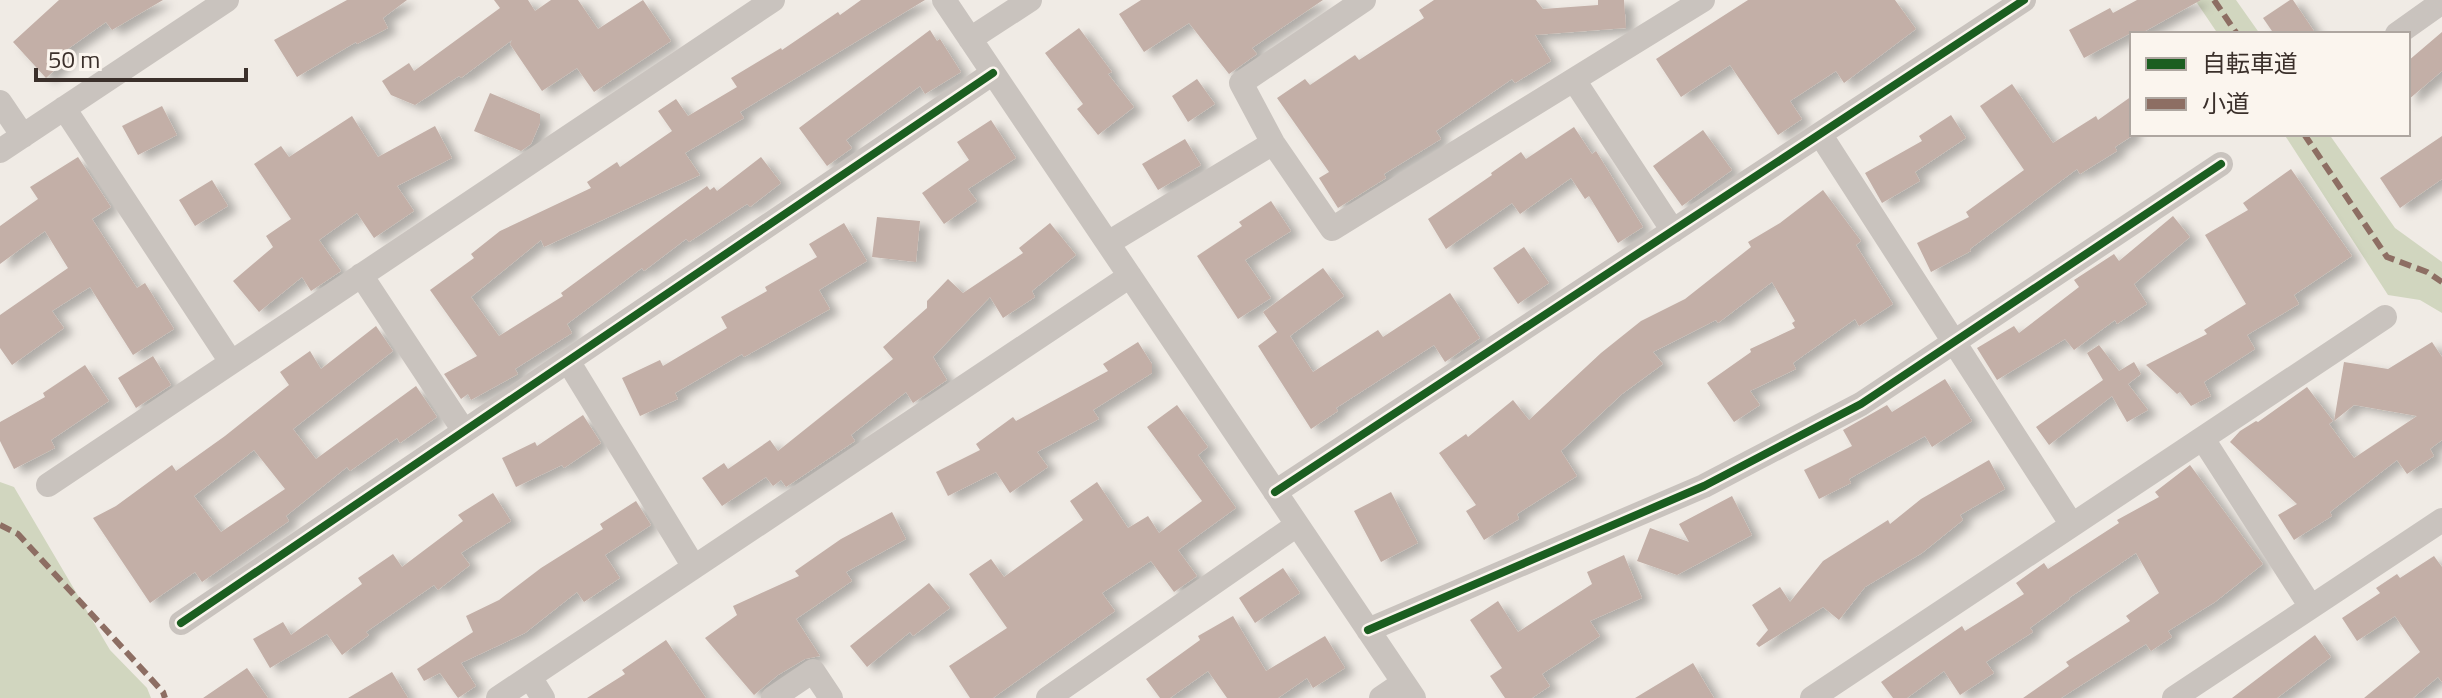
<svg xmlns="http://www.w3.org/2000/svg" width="2442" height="698" font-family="'Titillium Web','Noto Sans JP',sans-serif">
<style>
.green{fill:#d1d6bf}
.building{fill:#c3afa7;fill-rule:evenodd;filter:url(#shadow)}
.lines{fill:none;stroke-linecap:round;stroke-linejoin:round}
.minor{stroke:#c9c3be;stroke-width:24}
.quiet{stroke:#8d6e63;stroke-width:6;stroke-dasharray:12 6;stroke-linecap:butt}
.cycleway-casing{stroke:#fbf5ee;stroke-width:13}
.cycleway{stroke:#1b5e20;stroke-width:8}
</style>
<defs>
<filter id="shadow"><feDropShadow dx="9" dy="5" stdDeviation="4" flood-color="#0004"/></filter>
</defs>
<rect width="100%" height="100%" fill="#f0ebe5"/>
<!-- green -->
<path class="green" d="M2195 0H2236L2260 34H2218Z
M2284 134H2329L2395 228 2442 262V313L2420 300 2388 295Z
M0 482 14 487 110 650 147 688 151 698H0Z"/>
<!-- building -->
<path class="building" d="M59 0H163L112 30 106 22 65 51 70 56 46 78 13 42Z
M347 0H407L383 18 388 28 357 44 356 42 297 77 274 40Z
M494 0H528L535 11 551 0H578L598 29 643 0 671 41 594 92 577 68 542 91 510 44 512 40 461 78 459 76 415 105 391 95 382 81 409 63 414 71 500 8Z
M861 0H925L740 112 744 118 685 153 700 175 544 247 541 240 471 297 499 336 563 296 561 293 707 186 710 190 714 187 717 191 761 157 781 183 750 207 747 204 689 242 686 239 644 271 642 268 567 324 572 333 515 369 518 374 471 400 468 394 461 399 444 374 477 356 430 290 474 258 471 254 500 231 591 188 587 182 617 162 620 167 672 131 658 111 676 99 688 116 737 87 731 78 781 48 782 50 838 12 840 15Z
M1141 0H1323L1252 48 1257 54 1229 74 1189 23 1144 52 1119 14Z
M1434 0H1536L1543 9 1598 5V0H1624L1626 28 1535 35 1551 61 1515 83 1512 79 1436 131 1441 139 1384 174 1386 178 1338 208 1319 178 1329 172 1277 98 1305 79 1310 85 1355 55 1359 60 1424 18 1419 10Z
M1748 0H1895L1916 29 1844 83 1836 71 1790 101 1802 119 1778 135 1730 65 1681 97 1656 59Z
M2137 0H2201L2140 34H2129L2084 58 2069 30 2110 8 2113 13Z
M2290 0H2293L2316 34H2274L2263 18Z
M1079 28 1112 72 1108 74 1134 107 1098 135 1077 109 1083 104 1045 53Z
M930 30 937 41 940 39 961 72 925 94 920 86 846 140 852 148 827 166 799 128Z
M2442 32V71L2408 100V61Z
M1197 79 1215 104 1188 122 1172 96Z
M2012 84 2053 143 2096 116 2098 120 2132 96V136L2115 147 2117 151 2080 174 2077 169 1970 249 1971 251 1931 272 1917 243 1969 217 1966 212 2024 170 1980 106Z
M490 93 540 114V123L531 144 521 151 474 131Z
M162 106 177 135 138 155 122 126Z
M1951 115 1966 138 1915 172 1920 181 1882 203 1865 173 1922 141 1919 136Z
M352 116 378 157 435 126 452 158 397 186 414 211 374 238 357 213 319 240 341 271 311 291 302 277 259 312 233 281 273 247 266 236 291 219 254 164 281 146 289 157Z
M991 120 1016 158 968 189 977 201 944 224 922 193 969 160 957 142Z
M1574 127 1592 154 1596 151 1643 227 1618 243 1589 196 1585 199 1571 178 1520 214 1512 203 1446 249 1428 219 1492 175 1491 173 1521 152 1526 159Z
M1703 130 1732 170 1682 206 1653 166Z
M2442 136V179L2400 208 2380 178Z
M1185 139 1201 165 1158 190 1142 164Z
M78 157 111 207 92 219 137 288 145 283 174 329 133 355 90 287 52 311 64 328 12 365 0 348V315L68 268 45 231 0 264V226L38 199 30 187Z
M2291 169 2352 256 2294 295 2299 304 2247 335 2255 349 2204 382 2211 396 2191 406 2180 392 2177 394 2146 365 2207 334 2204 330 2246 304 2205 235 2248 210 2243 203Z
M212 180 228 206 195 226 179 200Z
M1823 190 1861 241 1856 245 1893 304 1859 326 1855 319 1793 363 1796 369 1750 391 1760 405 1734 422 1707 383 1751 352 1750 349 1795 328 1792 323 1795 321 1772 282 1718 323 1716 320 1653 352 1663 364 1622 394 1561 451 1577 476 1517 514 1519 519 1484 540 1466 511 1476 505 1439 453 1466 434 1468 437 1513 400 1529 420 1601 353 1641 321 1685 299 1751 247 1748 242 1780 223Z
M1271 201 1291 231 1245 260 1271 298 1238 319 1197 256 1242 226 1239 222Z
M2173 216 2190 237 2134 284 2147 304 2117 324 2115 320 2074 350 2065 339 1997 380 1977 348 2014 326 2019 333 2079 287 2074 280 2114 254 2119 261Z
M877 217 920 221 916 262 872 257Z
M844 223 867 261 819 290 830 309 744 357 742 354 675 393 678 399 640 416 622 378 660 360 663 366 727 328 721 317 767 291 765 287 817 257 809 244Z
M1050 223 1076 255 1032 291 1035 297 1003 318 990 297 933 357 947 380 913 403 906 392 851 435 855 441 786 487 781 480 773 486 766 477 722 506 702 478 724 463 728 469 770 440 778 451 893 359 883 347 927 308V301L948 279 963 293 1023 253 1019 248Z
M1524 247 1549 283 1518 304 1493 268Z
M1323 268 1344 296 1290 336 1313 372 1378 330 1383 337 1450 293 1480 338 1445 362 1434 345 1336 408 1338 411 1311 429 1258 346 1277 332 1263 312Z
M376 326 393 351 293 429 316 459 416 386 437 417 400 443 397 438 350 471 347 467 286 516 289 521 202 582 195 572 150 603 93 518 116 506 172 465 176 471 225 436 289 385 280 372 310 351 321 369ZM254 450 285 489 221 532 194 496Z
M1138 342 1152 364V373L1093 410 1099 419 1037 452 1048 467 1010 493 996 472 948 496 936 472 980 450 976 444 1013 417 1016 421 1108 371 1103 364Z
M2432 342 2442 357V440L2430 449 2434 456 2407 474 2397 460 2330 512 2332 516 2294 540 2278 515 2297 504 2230 442 2240 431 2256 421 2258 422 2307 387 2333 421 2329 424 2354 458 2417 416 2354 405 2334 421 2344 362 2388 369Z
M2099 345 2119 371 2134 362 2141 374 2128 384 2148 410 2127 422 2112 396 2049 445 2036 427 2103 380 2087 353Z
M153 356 171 385 136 408 118 378Z
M85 365 109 401 51 440 55 448 14 469 0 441V422L45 397 43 393Z
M1945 379 1972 421 1932 447 1925 436 1849 479 1851 483 1819 499 1804 470 1852 446 1843 430 1887 405 1892 412Z
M1177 405 1208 447 1198 455 1236 508 1178 550 1197 576 1174 592 1151 561 1102 593 1115 611 993 698H970L949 666 1007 628 969 574 991 559 1004 577 1083 520 1070 501 1097 482 1128 528 1148 516 1159 533 1202 501 1147 427Z
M583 415 601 443 564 468 562 465 516 487 502 458 535 442 537 446Z
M1989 460 2005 489 1960 515 1963 520 1922 553 1865 587 1839 620 1823 607 1759 647 1756 644 1768 630 1752 605 1780 587 1790 602 1823 561 1888 520 1890 524 1921 499Z
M2190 465 2263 564 2215 602 2168 631 2172 637 2151 651 2146 644 2061 698H2023L2069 666 2066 662 2130 621 2126 616 2159 593 2136 553 2069 598 2070 599 2030 628 2033 632 1986 662 1994 673 1960 695 1944 671 1907 698H1893L1881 682 1962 626 1965 631 2024 594 2016 583 2044 563 2048 569 2119 523 2117 520 2159 497 2155 492Z
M1391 492 1418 543 1381 562 1354 511Z
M493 493 511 521 461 553 470 565 438 590 434 585 366 632 369 635 342 655 327 634 270 668 253 639 283 622 291 635 362 584 358 578 393 554 402 567 463 521 458 515Z
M1732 496 1752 535 1677 575 1637 561 1650 528 1689 542 1679 524Z
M636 501 651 525 605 555 620 578 584 602 577 592 525 633 461 663 476 686 458 698 440 673 424 681 417 669 473 632 466 616 499 600 541 568 603 529 600 524Z
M892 512 906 539 846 572 852 581 796 619 820 656 805 659 778 675 754 695 705 638 737 615 733 606 799 576 795 571 841 539Z
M1624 555 1642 598 1590 621 1600 636 1542 674 1550 686 1532 698H1505L1490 676 1502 668 1470 620 1498 601 1518 632 1592 584 1587 572Z
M2434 556 2442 567V682L2438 677 2413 698H2364L2420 652 2395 616 2357 641 2342 618 2380 593 2376 588 2397 574 2400 578Z
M1283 568 1300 593 1255 623 1239 598Z
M929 583 950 608 913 636 910 632 867 667 850 646Z
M1233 616 1266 671 1325 636 1345 668 1313 688 1307 678 1278 698H1227L1208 671 1170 698H1160L1146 679 1200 640 1198 636Z
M2315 635 2331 657 2289 689 2277 698H2232Z
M666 640 706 698H587L625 674 622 670Z
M1693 663 1714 698H1635Z
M247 668 268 698H203Z
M392 672 408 698H348Z"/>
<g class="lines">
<!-- minor -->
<path class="minor" d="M944 0 1414 698
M1364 0 1241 83 1273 143 1332 229 1703 0
M2397 34 2442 2
M970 39 1030 0
M1574 80 1673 231
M0 102 23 136
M64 108 231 362
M1820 134 2072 525
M0 151 227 0
M1108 243 1273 143
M361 275 464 431
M568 361 694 567
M2203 439 2311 607
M48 485 773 0
M1275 492 2024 0
M181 623 993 73
M1368 630 1704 486 1861 404 2221 164
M530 677 543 698
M498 698 1130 276
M773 698 813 671 831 698
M1048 698 1297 525
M1381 698 1403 683
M1812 698 2385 317
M2174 698 2442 520"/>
<!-- quiet -->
<path class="quiet" d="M2214 0 2237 34
M2304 134 2387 257 2427 272 2442 282
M0 525 18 534 163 692 165 698"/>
<defs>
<path id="cycleway" d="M1275 492 2024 0
M181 623 993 73
M1368 630 1704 486 1861 404 2221 164"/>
</defs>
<!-- cycleway casing -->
<use href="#cycleway" class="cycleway-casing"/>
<!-- cycleway -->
<use href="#cycleway" class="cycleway"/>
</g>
<!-- legend -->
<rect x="2130" y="32" width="280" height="104" fill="#fbf5ee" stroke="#aea6a0" stroke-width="2"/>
<rect x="2146" y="58" width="40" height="12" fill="#1b5e20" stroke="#aea6a0" stroke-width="2"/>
<text x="2202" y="72" font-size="24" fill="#3b302b">自転車道</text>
<rect x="2146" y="98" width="40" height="12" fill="#8d6e63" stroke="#aea6a0" stroke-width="2"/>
<text x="2202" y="112" font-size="24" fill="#3b302b">小道</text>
<!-- scale -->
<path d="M36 68v12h210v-12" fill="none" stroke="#3b302b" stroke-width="4"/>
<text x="48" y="68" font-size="24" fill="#3b302b" stroke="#fbf5ee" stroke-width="6" paint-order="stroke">50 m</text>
</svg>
